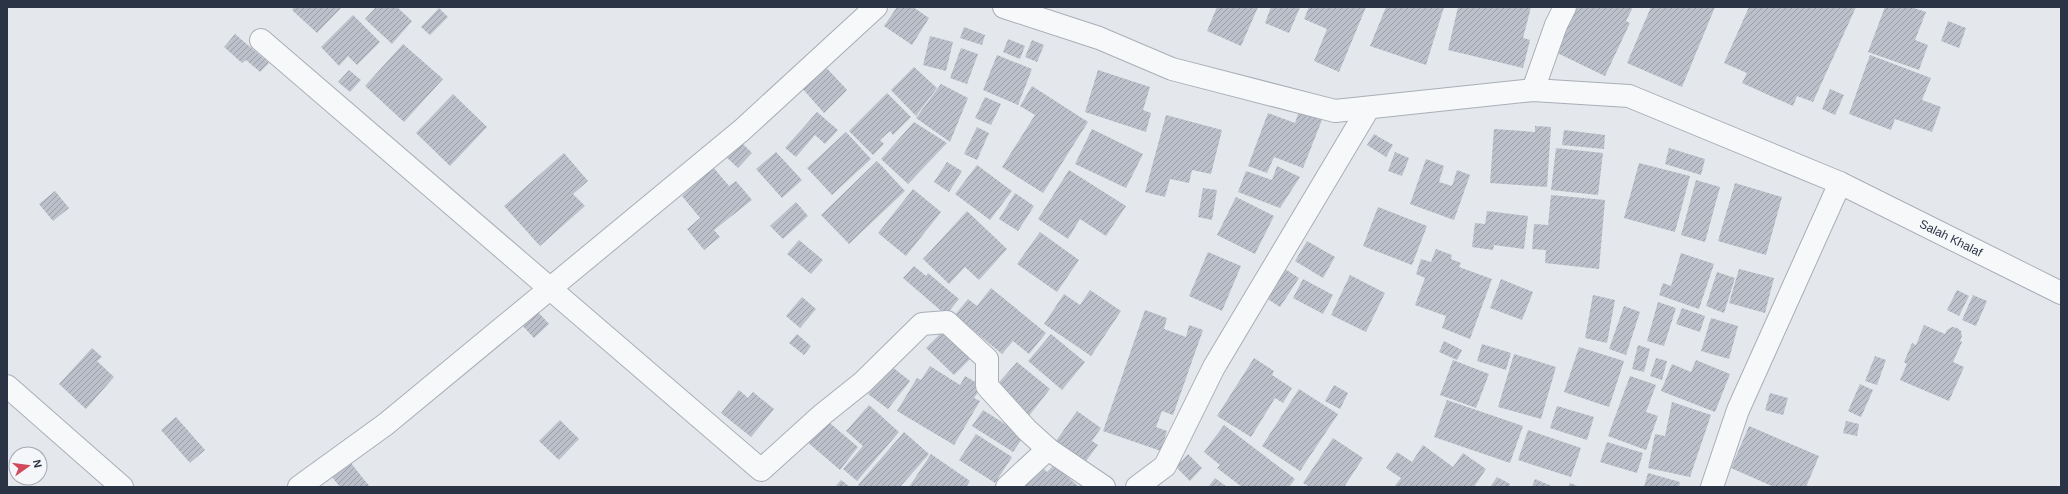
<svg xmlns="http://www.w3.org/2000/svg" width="2068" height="494" font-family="Helvetica,sans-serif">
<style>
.building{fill:url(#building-hatch)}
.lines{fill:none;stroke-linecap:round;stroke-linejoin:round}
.minor-casing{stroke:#a9aeb7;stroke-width:24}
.minor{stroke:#f7f8fa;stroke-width:22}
.labels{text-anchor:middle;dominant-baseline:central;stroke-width:3.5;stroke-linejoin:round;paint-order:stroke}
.street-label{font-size:12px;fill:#2b3445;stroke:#f4f6f9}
</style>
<defs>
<pattern id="building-hatch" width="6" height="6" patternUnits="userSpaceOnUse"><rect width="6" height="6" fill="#bbc0ca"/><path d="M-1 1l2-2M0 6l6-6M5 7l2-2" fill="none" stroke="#989da6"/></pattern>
</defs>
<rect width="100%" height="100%" fill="#e4e7ec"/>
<!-- building -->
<path class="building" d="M294 7H342L317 33 292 10Z
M376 7H397L412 21 392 44 365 19Z
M897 7H913L929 18 912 45 884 26Z
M1217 7H1258L1241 46 1207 31Z
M1271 7H1300L1289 33 1265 23Z
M1309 7H1366L1339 72 1314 61 1327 29 1304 19Z
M1386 7H1444L1426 65 1370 46Z
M1458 7H1531L1523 38 1530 40 1523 68 1448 50Z
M1569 7H1633L1626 21 1630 23 1605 76 1553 51Z
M1651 7H1715L1682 87 1627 63Z
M1749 7H1856L1813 102 1797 96 1793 106 1742 83 1747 73 1724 63Z
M1885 7H1911L1926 12 1915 40 1928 45 1919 70 1868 52Z
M439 8 448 17 430 35 421 27Z
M353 15 380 42 357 65 348 56 339 66 321 47Z
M1948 21 1966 28 1959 48 1941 41Z
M964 27 985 35 982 45 960 38Z
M235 34 269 63 260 72 246 60 242 63 224 47Z
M930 36 953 42 946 71 923 65Z
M1008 39 1025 46 1020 59 1003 52Z
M1032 40 1044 45 1037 62 1025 57Z
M403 44 443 79 404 122 365 86Z
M961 48 978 54 967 84 950 78Z
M997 55 1032 69 1018 105 983 90Z
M1870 55 1931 78 1922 100 1941 107 1932 132 1895 119 1891 130 1849 114Z
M824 65 847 90 824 113 801 87Z
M914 67 937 88 916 116 891 90Z
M349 70 361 80 350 92 338 82Z
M1098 70 1150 87 1143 110 1151 113 1146 132 1085 112Z
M941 84 968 98 950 142 916 118Z
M1032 86 1088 122 1043 193 1002 167 1035 115 1020 106Z
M1830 89 1844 95 1835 115 1822 109Z
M887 93 911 117 893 135 890 131 880 140 884 144 873 155 849 131Z
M453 94 487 127 450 166 416 133Z
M985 97 1001 104 991 125 975 118Z
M1299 111 1322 120 1303 168 1274 157 1267 173 1248 166 1268 113 1295 123Z
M817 112 838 130 825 144 815 135 796 157 785 148Z
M1166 115 1222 130 1211 174 1192 170 1189 183 1170 179 1165 197 1145 192Z
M914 122 947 143 908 184 881 159Z
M1535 126 1551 127 1547 187 1490 183 1494 129 1535 132Z
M977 127 989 133 977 160 964 154Z
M1092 129 1143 154 1126 188 1075 164Z
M1564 130 1605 135 1604 149 1562 145Z
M846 132 871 159 832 195 807 168Z
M1374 134 1393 145 1386 157 1367 145Z
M739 140 752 153 738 168 724 155Z
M1556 148 1603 153 1598 195 1551 190Z
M1669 148 1705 159 1701 175 1665 164Z
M776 152 802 180 782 198 756 169Z
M1395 152 1409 158 1402 176 1388 171Z
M564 153 588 181 573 194 585 206 540 246 504 206Z
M1426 159 1444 166 1439 182 1452 186 1457 170 1470 175 1454 220 1410 204Z
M877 161 905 191 849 244 821 215Z
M947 162 962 171 949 192 934 182Z
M1639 163 1690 176 1675 232 1624 218Z
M977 165 1012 191 990 220 955 194Z
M1277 166 1300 177 1280 208 1238 192 1246 171 1272 180Z
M713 167 729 186 736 181 752 200 714 230 720 237 704 250 687 229 700 218 682 196Z
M1069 170 1126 206 1106 236 1080 219 1068 239 1038 219Z
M1696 180 1720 187 1705 242 1681 235Z
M1735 183 1782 197 1766 255 1718 241Z
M1203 188 1217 190 1212 220 1198 217Z
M913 189 941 212 906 256 878 233Z
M55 191 69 208 53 221 39 204Z
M1015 193 1034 206 1018 231 999 219Z
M1551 195 1605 200 1599 269 1545 263 1546 250 1532 249 1534 224 1548 225Z
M1236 197 1274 216 1255 254 1217 235Z
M796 202 808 216 783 239 770 226Z
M1378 207 1427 226 1412 265 1363 246Z
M967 211 1007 249 979 280 965 267 949 284 923 259Z
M1487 211 1528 216 1524 249 1494 245 1493 250 1472 247 1475 223 1485 224Z
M1040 232 1079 260 1057 292 1017 264Z
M799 240 823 260 811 274 787 254Z
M1307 241 1335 257 1323 278 1295 261Z
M1436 249 1452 255 1451 259 1461 263 1459 267 1492 279 1470 339 1442 328 1446 316 1415 305 1425 278 1416 274 1421 259 1431 262Z
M1208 252 1241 266 1222 311 1189 296Z
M1681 253 1714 264 1699 309 1659 295 1663 283 1671 286Z
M914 266 926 276 928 273 959 299 946 315 903 278Z
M1285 269 1299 278 1280 307 1266 298Z
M1739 269 1774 278 1765 313 1729 303Z
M1717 272 1735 278 1724 313 1706 306Z
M1350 275 1385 293 1366 332 1331 315Z
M1303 279 1333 295 1323 314 1293 298Z
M1501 279 1533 292 1522 320 1490 308Z
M991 288 1046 333 1029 354 1013 341 1002 354 955 315 968 299 977 306Z
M1090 290 1121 311 1091 356 1044 324 1064 294 1080 305Z
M1957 290 1969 296 1959 316 1947 310Z
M1593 295 1615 300 1607 343 1585 338Z
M1973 295 1987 301 1976 326 1962 320Z
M802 297 816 309 800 328 786 316Z
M1658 302 1676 308 1664 346 1647 341Z
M1624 306 1640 312 1626 355 1609 349Z
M1682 308 1705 316 1700 332 1676 324Z
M536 310 549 324 534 338 521 324Z
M1145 310 1167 318 1164 329 1186 337 1189 325 1203 330 1173 415 1162 411 1156 427 1167 431 1161 451 1103 431Z
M1711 318 1738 326 1729 359 1701 351Z
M1924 325 1945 334 1947 330 1952 327 1957 328 1961 331 1962 336 1960 341 1962 342 1953 362 1964 367 1949 401 1900 380 1907 364 1904 362 1912 343 1916 345Z
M943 331 971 358 954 375 926 348Z
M797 334 811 346 804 355 789 343Z
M1051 334 1085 362 1062 390 1028 361Z
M1444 341 1462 350 1457 360 1439 352Z
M1482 344 1511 353 1506 370 1477 361Z
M1638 345 1650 349 1644 372 1632 369Z
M1579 347 1624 361 1609 407 1564 392Z
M92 348 102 357 97 361 114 377 86 409 59 384Z
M1514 354 1556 367 1541 419 1498 407Z
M1875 356 1886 360 1877 385 1865 381Z
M1254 358 1274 371 1272 375 1292 388 1283 403 1275 398 1251 437 1217 416Z
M1656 358 1667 361 1662 380 1650 376Z
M1453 360 1489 374 1476 408 1440 395Z
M1696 360 1730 374 1715 412 1661 391 1672 364 1691 372Z
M1017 362 1050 389 1028 417 993 389Z
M891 366 910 381 888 409 868 394Z
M930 366 960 385 965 376 982 386 974 398 980 401 954 445 897 411 917 378 921 380Z
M1630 376 1656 385 1646 412 1658 416 1646 450 1608 436Z
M1860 384 1873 390 1861 417 1848 411Z
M1334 385 1348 393 1340 409 1325 401Z
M1299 389 1338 414 1300 471 1262 446Z
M739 390 748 398 753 392 774 409 751 437 721 413Z
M1770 393 1788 398 1783 415 1765 410Z
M1447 400 1523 426 1510 463 1434 437Z
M1672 402 1711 415 1690 477 1648 468 1655 434 1665 436Z
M869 405 899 432 857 481 843 469 863 446 846 431Z
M1557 406 1594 417 1587 440 1550 428Z
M983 410 1024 436 1013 452 972 426Z
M1077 411 1101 428 1092 441 1098 445 1086 461 1056 441Z
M176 417 205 450 190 463 161 430Z
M824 418 858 447 840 470 805 440Z
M560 420 579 439 559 460 539 441Z
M1846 421 1859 424 1857 436 1843 433Z
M1224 425 1295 479 1289 487H1242L1217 468 1220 465 1204 452Z
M1749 426 1819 456 1806 487H1774L1731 468Z
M1528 430 1581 448 1571 477 1518 460Z
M904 432 929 454 900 487H861L858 485Z
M976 434 1012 457 995 483 959 460Z
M1333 438 1363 458 1344 487H1310L1303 483Z
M1607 442 1643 453 1637 473 1600 462Z
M1423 445 1453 467 1463 453 1486 469 1474 487H1394L1401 478 1386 468 1397 452 1412 462Z
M931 454 970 481 966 487H909Z
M1188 454 1202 468 1190 481 1176 467Z
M350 462 370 487H340L332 477Z
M1054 465 1079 487H1022L1041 466 1047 472Z
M1648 473 1680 482 1679 487H1644Z
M1497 477 1510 484 1509 487H1490Z
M1215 478 1227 487H1208Z
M1535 479 1554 487H1532Z
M841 480 850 487H835Z
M1570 483 1580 487H1568Z"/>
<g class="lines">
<defs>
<g id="minor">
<path id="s1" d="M1004 7 1099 38 1172 69 1335 111 1533 90 1629 96 1840 183 2061 293"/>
<path d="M261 40 761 470 823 414 863 382 922 324 947 322 987 359V386L1027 430 1048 449 1104 487"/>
<path d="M1533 90 1556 25 1565 7"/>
<path d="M7 386 122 487"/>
<path d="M299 487 386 424 742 130 876 7"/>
<path d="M1007 487 1048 449"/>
<path d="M1137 487 1165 466 1214 367 1368 109"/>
<path d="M1712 487 1738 410 1840 183"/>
</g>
</defs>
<!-- minor casing -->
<use href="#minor" class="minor-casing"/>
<!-- minor -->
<use href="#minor" class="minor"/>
</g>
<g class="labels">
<!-- street labels -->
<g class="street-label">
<text stroke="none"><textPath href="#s1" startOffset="995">Salah Khalaf</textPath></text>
</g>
</g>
<!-- border -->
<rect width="2068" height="494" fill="none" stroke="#2b3445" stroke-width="16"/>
<!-- north arrow -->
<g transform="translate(28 466) rotate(76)"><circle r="19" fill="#f4f6f9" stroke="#a4a8b1"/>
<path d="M0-3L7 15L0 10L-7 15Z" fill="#d1495b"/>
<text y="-6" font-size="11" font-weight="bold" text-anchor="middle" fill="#2b3445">N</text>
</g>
</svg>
